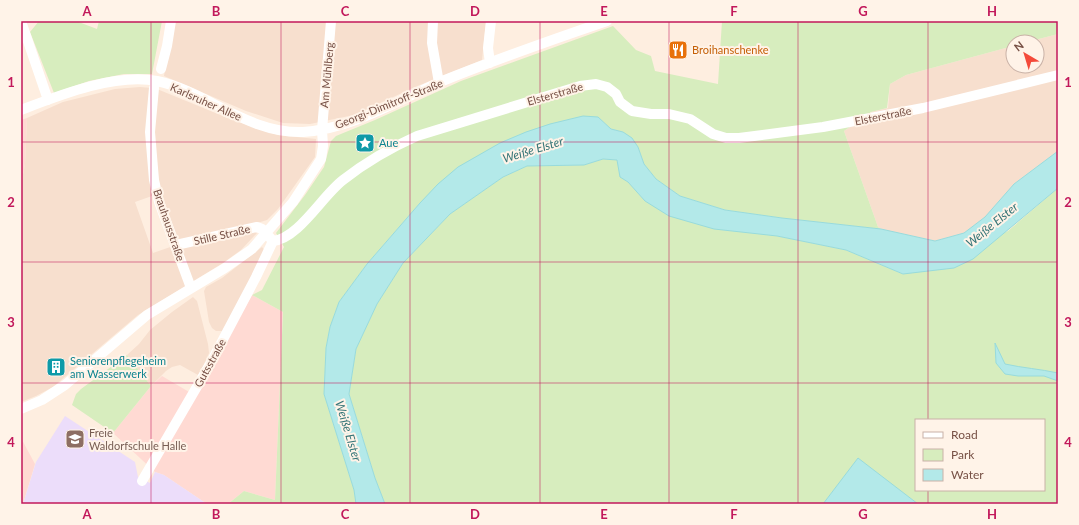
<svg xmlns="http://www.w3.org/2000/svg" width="1079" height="525" font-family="Lato,sans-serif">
<rect width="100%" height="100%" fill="#feeee0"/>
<path fill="#f7dfce" d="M 173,21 L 486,21 L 482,60 L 415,87 L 354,115 L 310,124 L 283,123 L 246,111 L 164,76 Z
M 1058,34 L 1058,151 L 1014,184 L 985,217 L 964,233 L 935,241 L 881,229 L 878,227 L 844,131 L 872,112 L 888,108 L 890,84 L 906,75 L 1013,46 L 1013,66 L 1037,66 L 1037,42 L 1027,42 Z
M 140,87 L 152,88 L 148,131 L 152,196 L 135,202 L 153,253 L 176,245 L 254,229 L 257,233 L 241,250 L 223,263 L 138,315 L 53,387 L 36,396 L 21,402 L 21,185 L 25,164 L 27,118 L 63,102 L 115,89 Z
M 157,89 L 235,121 L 278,135 L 316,139 L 315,157 L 278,209 L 267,220 L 251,225 L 178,240 L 161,201 L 153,130 Z
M 262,247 L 265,251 L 223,331 L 216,331 L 212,328 L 209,322 L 204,291 L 206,287 L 222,278 Z
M 193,297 L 197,301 L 208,344 L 209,353 L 205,362 L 198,375 L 180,365 L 172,367 L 166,371 L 151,386 L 127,355 L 139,344 L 150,330 L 172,312 Z"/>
<path fill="#ffdad3" d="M 27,118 L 25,164 L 21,185 L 21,120 Z
M 252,295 L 283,312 L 275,500 L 244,491 L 228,504 L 207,504 L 164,475 L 155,472 L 113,433 L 151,386 L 162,376 L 196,396 Z
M 21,438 L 35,464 L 23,504 L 21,504 Z"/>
<path fill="#ecddfa" d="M 65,416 L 135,462 L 138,477 L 150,483 L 155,472 L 164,475 L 207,504 L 23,504 L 36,462 Z"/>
<path fill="#d7edbe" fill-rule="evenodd" d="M 39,21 L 76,21 L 97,29 L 99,21 L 162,21 L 152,74 L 124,74 L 89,81 L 54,93 L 30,32 Z
M 722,21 L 1058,21 L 1058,34 L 1027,42 L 1013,42 L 1013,46 L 906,75 L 890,84 L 887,108 L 871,112 L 844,131 L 878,227 L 881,229 L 782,218 L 725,210 L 680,196 L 656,179 L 644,164 L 638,147 L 623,132 L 611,129 L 598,117 L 420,203 L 367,264 L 339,302 L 330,327 L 326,348 L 324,394 L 354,490 L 356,504 L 228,504 L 244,491 L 275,500 L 283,312 L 252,295 L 262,290 L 284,247 L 276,233 L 305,195 L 324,167 L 331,141 L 336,136 L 375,120 L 461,81 L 613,26 L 636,50 L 651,56 L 655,71 L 718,84 Z
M 603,159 L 617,160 L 621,177 L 628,182 L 645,201 L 777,236 L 846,250 L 903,274 L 1008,231 L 1058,188 L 1058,504 L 918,504 L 858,459 L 823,504 L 385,504 L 375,478 L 349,394 L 356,349 L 377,304 L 403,263 L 450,214 L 503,177 L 527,166 L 584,165 ZM 916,420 L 1044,420 L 1044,490 L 916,490 Z
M 127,355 L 151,386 L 113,433 L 72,405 L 76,394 L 81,389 Z"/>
<path fill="#b3e9e9" stroke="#98dbdc" d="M 583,116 L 598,117 L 611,129 L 623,132 L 632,138 L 638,147 L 644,164 L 656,179 L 680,196 L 725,210 L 782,218 L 881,229 L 935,241 L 964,233 L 985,217 L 1014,184 L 1058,151 L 1058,188 L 973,259 L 954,268 L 903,274 L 846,250 L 777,236 L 714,229 L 669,216 L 645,201 L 628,182 L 620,177 L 617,160 L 603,159 L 584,165 L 527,166 L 503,177 L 450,214 L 403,263 L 377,304 L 356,349 L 349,394 L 375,478 L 385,504 L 356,504 L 354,490 L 324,394 L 326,348 L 330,327 L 339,302 L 367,264 L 420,203 L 438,184 L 458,167 L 500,143 L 526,132 L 550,124 Z
M 995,343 L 1005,364 C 1023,368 1040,369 1058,373 L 1058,381 L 1044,376 L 1018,376 L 1005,374 L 996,363 Z
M 858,458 L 918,504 L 823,504 Z"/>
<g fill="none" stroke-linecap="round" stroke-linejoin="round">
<path stroke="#fff" stroke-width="10" d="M 21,21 L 48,100
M 433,21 L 432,43 L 439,83
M 490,63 L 488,48 L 491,21
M 161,69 L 167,46 L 171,21
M 154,88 L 150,132 L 154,180 L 159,202 L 191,288
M 21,110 C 60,95 115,73 157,81 C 208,92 248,134 303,132 C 352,129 396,101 440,82 C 495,60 551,40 607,21
M 176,245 L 257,227 L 262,229 L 273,241 C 299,238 322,196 343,180 C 366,162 390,148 417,136 L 580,86 L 596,84 L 607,87 L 616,94 L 620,102 L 632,111 L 651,114 L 669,114 L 690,119 L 713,134 L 726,138 L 739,138 L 823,127 L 923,108 L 1058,75
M 21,409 L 42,400 L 65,385 L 147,315 L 225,268 L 252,249 L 293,202 L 321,159 L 323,146 L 322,130 L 331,21
M 142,481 L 209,366 L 256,277 L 273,241"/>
</g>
<path fill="none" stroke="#c2185b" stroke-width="1" stroke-opacity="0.55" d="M 151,21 L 151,504M 281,21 L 281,504M 410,21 L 410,504M 540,21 L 540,504M 669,21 L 669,504M 798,21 L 798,504M 928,21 L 928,420M 21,142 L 1058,142M 21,262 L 1058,262M 21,383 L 1058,383M 928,490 L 928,504"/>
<defs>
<g id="restaurant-square" transform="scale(1)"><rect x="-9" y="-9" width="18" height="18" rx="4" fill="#e8710a" stroke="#fff3e8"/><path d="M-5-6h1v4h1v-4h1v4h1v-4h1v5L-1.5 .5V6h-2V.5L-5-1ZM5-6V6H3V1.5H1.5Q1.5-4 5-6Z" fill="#fff"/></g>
<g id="sight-square" transform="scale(1)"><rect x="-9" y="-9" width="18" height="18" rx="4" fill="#0f9aa8" stroke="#fff3e8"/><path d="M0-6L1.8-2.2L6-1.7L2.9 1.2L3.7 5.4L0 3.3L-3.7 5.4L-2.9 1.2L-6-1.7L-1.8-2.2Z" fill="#fff"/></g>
<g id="building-square" transform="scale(1)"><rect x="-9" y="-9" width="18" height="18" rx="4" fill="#0f9aa8" stroke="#fff3e8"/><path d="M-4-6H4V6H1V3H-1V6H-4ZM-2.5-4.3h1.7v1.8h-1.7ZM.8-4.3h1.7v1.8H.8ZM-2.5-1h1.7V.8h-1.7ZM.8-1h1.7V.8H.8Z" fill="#fff"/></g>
<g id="school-square" transform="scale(1)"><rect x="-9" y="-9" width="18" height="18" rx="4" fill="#8d6e63" stroke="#fff3e8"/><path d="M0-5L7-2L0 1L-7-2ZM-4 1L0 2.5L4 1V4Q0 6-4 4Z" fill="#fff"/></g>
</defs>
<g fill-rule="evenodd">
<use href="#restaurant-square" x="678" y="50"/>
<use href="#sight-square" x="365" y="143"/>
<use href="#building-square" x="56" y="367"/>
<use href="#school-square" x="75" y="439"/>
</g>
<g text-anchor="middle" stroke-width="4" stroke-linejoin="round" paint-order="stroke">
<g font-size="11" fill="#c56008" stroke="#fff3e8" text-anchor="start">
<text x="692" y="54">Broihanschenke</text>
</g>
<g font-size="11" fill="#775045" stroke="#fff3e8">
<text transform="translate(327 75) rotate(-85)" y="4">Am Mühlberg</text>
<text transform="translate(555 94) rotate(-16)" y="4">Elsterstraße</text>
<text transform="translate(206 102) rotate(24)" y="4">Karlsruher Allee</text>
<text transform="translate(389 104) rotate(-22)" y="4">Georgi-Dimitroff-Straße</text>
<text transform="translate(883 116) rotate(-11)" y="4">Elsterstraße</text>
<text transform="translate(169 225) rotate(71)" y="4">Brauhausstraße</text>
<text transform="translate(222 235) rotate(-13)" y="4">Stille Straße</text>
<text transform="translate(210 363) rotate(-61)" y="4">Gutsstraße</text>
</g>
<g font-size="11" fill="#0d838f" stroke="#fff3e8" text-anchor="start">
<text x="379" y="147">Aue</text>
<text x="70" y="365">Seniorenpflegeheim<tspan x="70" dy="13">am Wasserwerk</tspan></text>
</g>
<g font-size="11" fill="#785e54" stroke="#fff3e8" text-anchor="start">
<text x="89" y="437">Freie<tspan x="89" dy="13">Waldorfschule Halle</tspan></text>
</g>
<g font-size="12" font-style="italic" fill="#357577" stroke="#fff3e8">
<text transform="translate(533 150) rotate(-17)" y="4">Weiße Elster</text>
<text transform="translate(992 225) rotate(-39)" y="4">Weiße Elster</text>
<text transform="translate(348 431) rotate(73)" y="4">Weiße Elster</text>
</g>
</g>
<rect width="1079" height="525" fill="none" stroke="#fff3e8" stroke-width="44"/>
<rect x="915" y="419" width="130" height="72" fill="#fff3e8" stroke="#c9b2a7"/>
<rect x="923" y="432" width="20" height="6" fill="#ffffff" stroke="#c9b2a7"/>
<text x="951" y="439" font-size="12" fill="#775045">Road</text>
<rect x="923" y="449" width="20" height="12" fill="#d7edbe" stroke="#c9b2a7"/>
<text x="951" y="459" font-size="12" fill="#775045">Park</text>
<rect x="923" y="469" width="20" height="12" fill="#b3e9e9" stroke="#c9b2a7"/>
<text x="951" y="479" font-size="12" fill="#775045">Water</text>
<g transform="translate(1025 54) rotate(322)"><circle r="19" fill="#fff3e8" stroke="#c9b2a7"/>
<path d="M0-3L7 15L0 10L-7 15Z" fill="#f44a3a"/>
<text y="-6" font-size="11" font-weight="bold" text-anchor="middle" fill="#775045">N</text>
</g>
<rect x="22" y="22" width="1035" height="481" fill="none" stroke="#c2185b" stroke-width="1.5"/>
<g font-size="13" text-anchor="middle" font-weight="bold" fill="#c2185b">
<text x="87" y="16">A</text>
<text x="216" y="16">B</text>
<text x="345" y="16">C</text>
<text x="475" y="16">D</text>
<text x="604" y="16">E</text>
<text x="734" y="16">F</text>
<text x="863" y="16">G</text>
<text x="992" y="16">H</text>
<text x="11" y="87">1</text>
<text x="1068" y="87">1</text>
<text x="11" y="207">2</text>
<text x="1068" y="207">2</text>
<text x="11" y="327">3</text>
<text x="1068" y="327">3</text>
<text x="11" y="447">4</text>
<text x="1068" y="447">4</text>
<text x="87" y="519">A</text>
<text x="216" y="519">B</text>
<text x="345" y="519">C</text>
<text x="475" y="519">D</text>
<text x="604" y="519">E</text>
<text x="734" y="519">F</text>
<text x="863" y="519">G</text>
<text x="992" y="519">H</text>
</g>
</svg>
